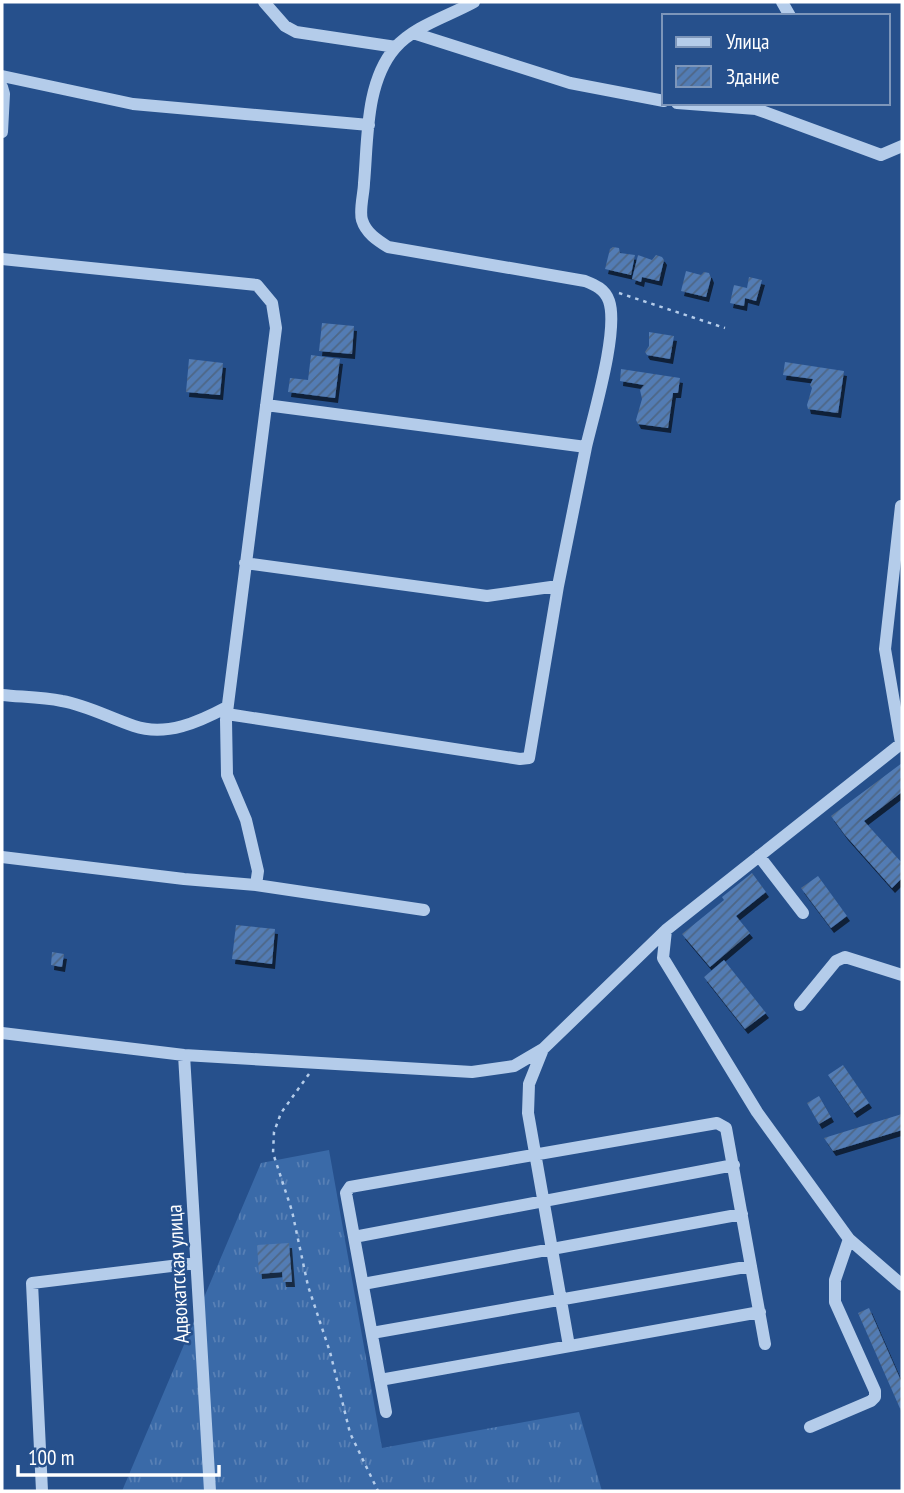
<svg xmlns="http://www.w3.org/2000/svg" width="904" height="1493" font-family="'PT Sans Narrow',sans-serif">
<defs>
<pattern id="grass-tufts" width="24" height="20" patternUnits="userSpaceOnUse" patternTransform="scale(1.75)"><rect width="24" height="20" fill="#3a6aa8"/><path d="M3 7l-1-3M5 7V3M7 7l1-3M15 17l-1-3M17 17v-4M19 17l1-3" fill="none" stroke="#5880b5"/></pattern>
<pattern id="building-hatch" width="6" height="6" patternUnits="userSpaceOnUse" patternTransform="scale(1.75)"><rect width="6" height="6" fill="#527cb4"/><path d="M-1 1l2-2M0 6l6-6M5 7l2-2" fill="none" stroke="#4f6685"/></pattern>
<filter id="shadow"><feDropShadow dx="3" dy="5" stdDeviation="0" flood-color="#0009"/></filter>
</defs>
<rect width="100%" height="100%" fill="#26508c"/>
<path fill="url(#grass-tufts)" d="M 329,1150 L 382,1448 L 579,1412 L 602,1491 L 122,1491 L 261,1163 Z"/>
<path fill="url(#building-hatch)" filter="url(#shadow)" d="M 613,247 L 619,248 L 620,253 L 635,255 L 631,275 L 605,269 L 610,249 Z
M 638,255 L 652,260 L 656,255 L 662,257 L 664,260 L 659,281 L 642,277 L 641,282 L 632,279 Z
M 686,271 L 701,275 L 704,272 L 709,273 L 711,278 L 706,297 L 681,291 Z
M 749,277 L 762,280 L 756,301 L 745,298 L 744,306 L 730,303 L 734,285 L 747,288 Z
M 322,323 L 354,326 L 352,354 L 319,351 Z
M 649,332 L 674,336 L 670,359 L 647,355 L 645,352 L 649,346 Z
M 311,355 L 340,359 L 335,398 L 288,392 L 290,378 L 308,380 Z
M 189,359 L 223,363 L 220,395 L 186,392 Z
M 785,362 L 844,371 L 838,413 L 808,409 L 807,405 L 812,388 L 810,385 L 813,379 L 783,375 Z
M 621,369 L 680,378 L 678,393 L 673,393 L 668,428 L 638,424 L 636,420 L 642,399 L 640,390 L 644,385 L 620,381 Z
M 902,763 L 902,792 L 864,821 L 902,863 L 902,878 L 892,888 L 845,835 L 831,816 Z
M 752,873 L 766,892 L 736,916 L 750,933 L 710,967 L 682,934 L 724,900 L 722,897 Z
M 818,876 L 847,916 L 831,928 L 801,888 Z
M 236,925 L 275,929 L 272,964 L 232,959 Z
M 52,952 L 64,954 L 62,967 L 51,965 Z
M 724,960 L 766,1013 L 745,1029 L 704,977 Z
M 843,1065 L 869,1103 L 854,1113 L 828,1075 Z
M 819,1096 L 831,1117 L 819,1124 L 807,1103 Z
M 902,1114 L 902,1130 L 833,1151 L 824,1138 Z
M 289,1243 L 292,1282 L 283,1282 L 282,1272 L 259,1274 L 257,1245 Z
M 869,1308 L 902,1383 L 902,1413 L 858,1313 Z"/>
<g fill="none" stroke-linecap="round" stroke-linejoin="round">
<path stroke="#b4ccea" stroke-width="2.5" stroke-dasharray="3.5 5" stroke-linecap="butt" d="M 619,293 L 725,328
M 309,1074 L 281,1113 L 274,1132 L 273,1153 L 292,1211 L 308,1286 L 330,1352 L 350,1433 L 378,1491"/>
<path stroke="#b4ccea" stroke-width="12" d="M 264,2 L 285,26 L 296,32 L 396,47
M 782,2 L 790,16
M 413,33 L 570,83 L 664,101
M 2,76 L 133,104 L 369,125
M 2,87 L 4,94 L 2,132
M 677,103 L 756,109 L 881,155 L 902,146
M 2,259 L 257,285 L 272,303 L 276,328 L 226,720 L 227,775 L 246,820 L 258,871 L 256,885
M 266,405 L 586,447 C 594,413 619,330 609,301 C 605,289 595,285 585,281 L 388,247 C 377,240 366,233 362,220 C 359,210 364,193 364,183 C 368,140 365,83 395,48 C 414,26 449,16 474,2
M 901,506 L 885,649 L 901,743
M 245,563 L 487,596 L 558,586
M 2,695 C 21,697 42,697 62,701 C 86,705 110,718 134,726 C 166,737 199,722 227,707
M 227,714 L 520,759 L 529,758 L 558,586 L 586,447
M 759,856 L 803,913
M 2,857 L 184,879 L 256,885 L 424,910
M 666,930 L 663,958 L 757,1112 L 849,1239 L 902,1285
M 800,1005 L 836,961 L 845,957 L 902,975
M 2,1033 L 184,1055 L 472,1072 L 514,1066 L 543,1049 L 666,930 L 902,743
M 543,1049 L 529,1084 L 528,1113 L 569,1346
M 184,1055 L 210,1491
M 354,1237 L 734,1165
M 363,1284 L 742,1214
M 372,1333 L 751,1266
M 380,1380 L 760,1312
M 386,1412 L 346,1193 L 350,1187 L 717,1123 L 726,1128 L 765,1344
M 810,1427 L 871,1401 L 875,1397 L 875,1391 L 835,1302 L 835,1280 L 849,1239
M 42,1491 L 32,1283 L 196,1263"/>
</g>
<g text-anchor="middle" stroke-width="5" stroke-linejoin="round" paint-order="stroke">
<g font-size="21" fill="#fff" stroke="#26508c">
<text transform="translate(178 1274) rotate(-93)" y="7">Адвокатская улица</text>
</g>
</g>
<rect width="904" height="1493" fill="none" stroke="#ffffff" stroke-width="7"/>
<rect x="662" y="14" width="228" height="91" fill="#26508c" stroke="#7d96ba" stroke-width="2"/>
<rect x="676" y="37" width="35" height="10" fill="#b4ccea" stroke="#7d96ba" stroke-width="2"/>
<text x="726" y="49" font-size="21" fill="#ffffff">Улица</text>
<rect x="676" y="66" width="35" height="21" fill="url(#building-hatch)" stroke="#7d96ba" stroke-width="2"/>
<text x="726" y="84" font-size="21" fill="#ffffff">Здание</text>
<path d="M18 1465v10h201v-10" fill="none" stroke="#ffffff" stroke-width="3.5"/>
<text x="28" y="1465" font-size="21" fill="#ffffff" stroke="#26508c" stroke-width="5" paint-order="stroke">100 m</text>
</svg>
